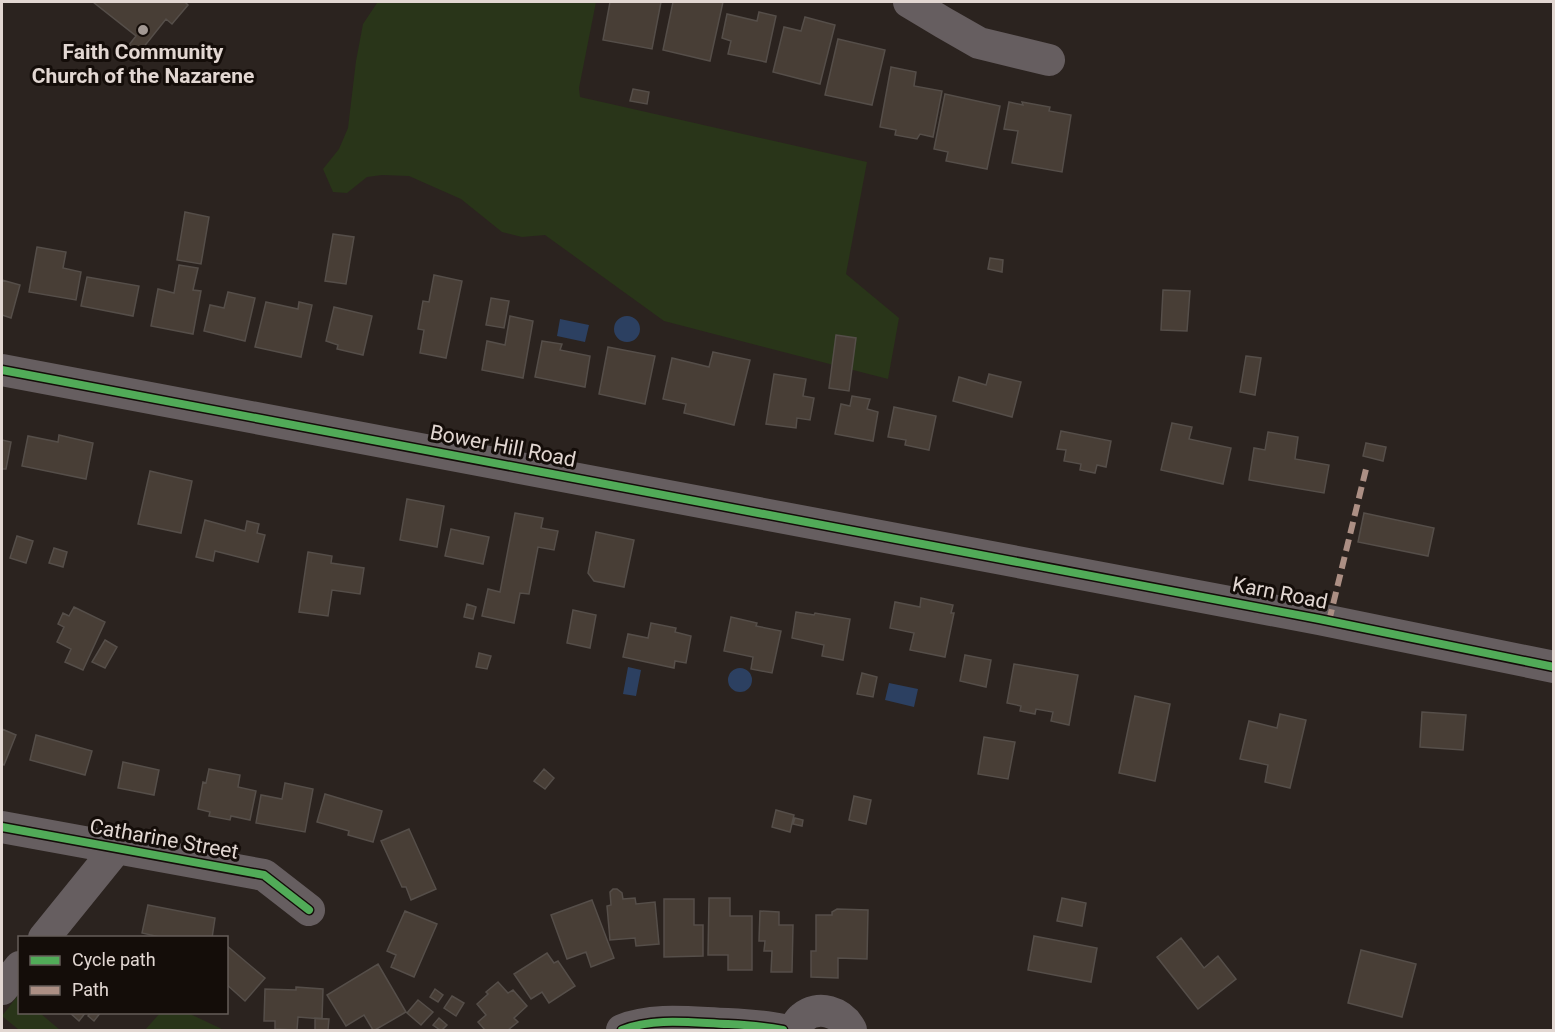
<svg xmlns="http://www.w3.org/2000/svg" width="1555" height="1032" font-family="Roboto,sans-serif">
<rect width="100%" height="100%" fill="#2b231f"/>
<path fill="#293519" d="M 377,2 L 596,2 L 579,88 L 580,97 L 867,162 L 846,274 L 899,318 L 888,379 L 664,321 L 545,235 L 522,237 L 502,232 L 461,199 L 409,176 L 382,175 L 367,177 L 347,193 L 333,192 L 323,169 L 339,149 L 348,128 L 356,61 L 363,24 L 377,3 Z
M 19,994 L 20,1012 L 40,1013 L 60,1030 L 19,1030 L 2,1016 Z
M 160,1013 L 188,1013 L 224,1030 L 145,1030 Z"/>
<path fill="#2c4061" d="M614 329a13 13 0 1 1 26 0a13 13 0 1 1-26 0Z
M 560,319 L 589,325 L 585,342 L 557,336 Z
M 628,667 L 641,670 L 636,696 L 623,694 Z
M728 680a12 12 0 1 1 24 0a12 12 0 1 1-24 0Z
M 889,683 L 918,689 L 914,707 L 885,700 Z"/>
<path fill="#483e36" stroke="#554e49" stroke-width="1.5" d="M 93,2 L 185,2 L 188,5 L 172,24 L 166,19 L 139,53 L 129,45 L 136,36 Z
M 610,2 L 661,2 L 652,49 L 603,40 Z
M 673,2 L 723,2 L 710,61 L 663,50 Z
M 759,12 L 776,16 L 766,62 L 728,54 L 731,41 L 722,38 L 727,14 L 757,21 Z
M 805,17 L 835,25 L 820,84 L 773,72 L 784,27 L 801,31 Z
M 838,39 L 885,50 L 872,105 L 825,95 Z
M 891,67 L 916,72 L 914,86 L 942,91 L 933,137 L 920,134 L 917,139 L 895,135 L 896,130 L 880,127 Z
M 633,89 L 649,92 L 647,104 L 630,101 Z
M 945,94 L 1000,106 L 987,169 L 946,161 L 948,152 L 934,149 Z
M 1009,102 L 1023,105 L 1022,102 L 1050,107 L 1049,111 L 1071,115 L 1062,172 L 1012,163 L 1018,131 L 1004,129 Z
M 185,212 L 209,217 L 201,264 L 177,260 Z
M 333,234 L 354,237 L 346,284 L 325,281 Z
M 37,247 L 66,252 L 63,268 L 81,272 L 76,300 L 29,292 Z
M 990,258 L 1003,260 L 1002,272 L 988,269 Z
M 179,265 L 198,268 L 193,290 L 201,291 L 193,334 L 151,326 L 158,289 L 174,293 Z
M 434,275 L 462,281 L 446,358 L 420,353 L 424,330 L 418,329 L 423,301 L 429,302 Z
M 87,277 L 139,286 L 133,316 L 81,306 Z
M 2,280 L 20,285 L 11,318 L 2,315 Z
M 1163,290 L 1190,291 L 1187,331 L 1161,330 Z
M 228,292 L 255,298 L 245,341 L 204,331 L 210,305 L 224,308 Z
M 491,298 L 509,301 L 504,328 L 486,325 Z
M 266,302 L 298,309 L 299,302 L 312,305 L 301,357 L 255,347 Z
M 334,307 L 372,316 L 363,355 L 337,349 L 338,345 L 326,341 Z
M 510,316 L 533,321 L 523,378 L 482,370 L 487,341 L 505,345 Z
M 836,335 L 856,338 L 849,391 L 829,388 Z
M 542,341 L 562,344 L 560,350 L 590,356 L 585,387 L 535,377 Z
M 608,347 L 655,356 L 645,404 L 599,394 Z
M 713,352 L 750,360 L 734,425 L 684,413 L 686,404 L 663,399 L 672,358 L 709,367 Z
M 1246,356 L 1261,358 L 1255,395 L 1240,392 Z
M 774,374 L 806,379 L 803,396 L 814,398 L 810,420 L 797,418 L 796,428 L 766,424 Z
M 989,374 L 1021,382 L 1012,417 L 953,401 L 959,377 L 986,385 Z
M 852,396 L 870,399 L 867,409 L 878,412 L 873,441 L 835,434 L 841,404 L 850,406 Z
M 894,407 L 936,416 L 929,450 L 905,445 L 906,440 L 888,437 Z
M 1172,423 L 1192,427 L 1189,439 L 1231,448 L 1223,484 L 1161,470 Z
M 1061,431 L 1111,441 L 1106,467 L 1097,465 L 1095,473 L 1080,470 L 1081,464 L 1064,461 L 1066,450 L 1057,449 Z
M 1268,432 L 1298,437 L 1295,459 L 1329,465 L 1324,493 L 1249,480 L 1254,448 L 1265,450 Z
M 59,435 L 93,443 L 86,479 L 22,466 L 28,436 L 58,442 Z
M 2,440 L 11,442 L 6,469 L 2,469 Z
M 1366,443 L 1386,447 L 1383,461 L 1363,456 Z
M 150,471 L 192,481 L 181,533 L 138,524 Z
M 407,499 L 444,506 L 437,547 L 400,540 Z
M 515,513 L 543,518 L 541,528 L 558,531 L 554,550 L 538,547 L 529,594 L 520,593 L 514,623 L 482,616 L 488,589 L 500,592 Z
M 1364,513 L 1434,528 L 1428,556 L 1358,542 Z
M 205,520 L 245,531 L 247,521 L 259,524 L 257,533 L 265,535 L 258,562 L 215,551 L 213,561 L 196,557 Z
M 451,529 L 489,537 L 483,564 L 445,556 Z
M 596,532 L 634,540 L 624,587 L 594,581 L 588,573 Z
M 17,536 L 33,541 L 26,563 L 10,558 Z
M 54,548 L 67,552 L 63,567 L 49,563 Z
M 308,552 L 332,556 L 331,563 L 364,568 L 360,594 L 332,590 L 328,616 L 299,612 Z
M 921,598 L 953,605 L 951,613 L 954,613 L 945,657 L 910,650 L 914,633 L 890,628 L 895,602 L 920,607 Z
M 467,604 L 476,607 L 473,619 L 464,617 Z
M 74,607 L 105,622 L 83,670 L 65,662 L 71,649 L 57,642 L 64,627 L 58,624 L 63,613 L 69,616 Z
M 573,610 L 596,615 L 590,648 L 567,643 Z
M 796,612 L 814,615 L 815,613 L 850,619 L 843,660 L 822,656 L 824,645 L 792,638 Z
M 731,617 L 757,623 L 756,626 L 781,631 L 772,673 L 751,669 L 753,657 L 724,651 Z
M 651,623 L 676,628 L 675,632 L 691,636 L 686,663 L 675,661 L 674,668 L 623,657 L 628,634 L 648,638 Z
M 105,640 L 117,647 L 105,668 L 92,662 Z
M 479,653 L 491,656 L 487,669 L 476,667 Z
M 965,655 L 991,660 L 986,687 L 960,681 Z
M 1014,664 L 1078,675 L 1069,725 L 1051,721 L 1053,712 L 1036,709 L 1035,714 L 1020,711 L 1021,706 L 1007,703 Z
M 862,673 L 877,677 L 873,697 L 857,694 Z
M 1135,696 L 1170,704 L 1155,781 L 1119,773 Z
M 1422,712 L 1466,715 L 1463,750 L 1420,747 Z
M 1280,714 L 1306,720 L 1290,788 L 1265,782 L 1268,765 L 1240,759 L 1249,721 L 1277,728 Z
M 2,729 L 16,735 L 4,765 L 2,764 Z
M 36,735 L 92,751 L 85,775 L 30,760 Z
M 984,737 L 1015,742 L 1008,779 L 978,774 Z
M 123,762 L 159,770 L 154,795 L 118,788 Z
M 209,769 L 240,775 L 238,787 L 256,791 L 250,820 L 231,816 L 230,820 L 209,816 L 210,812 L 198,809 L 203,782 L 206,783 Z
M 544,769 L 554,778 L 545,789 L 534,781 Z
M 285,783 L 313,789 L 305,832 L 256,823 L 261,795 L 282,799 Z
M 325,794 L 382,811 L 373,842 L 348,835 L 349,831 L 317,822 Z
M 854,796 L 871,800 L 866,824 L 849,820 Z
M 776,810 L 794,815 L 790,832 L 772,827 Z
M 795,818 L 803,820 L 802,826 L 793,824 Z
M 409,829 L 436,889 L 411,900 L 406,887 L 402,887 L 381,841 Z
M 613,889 L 617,889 L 622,893 L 623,899 L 635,898 L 636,904 L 655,902 L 659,944 L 636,946 L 635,938 L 610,940 L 607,906 L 611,905 L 610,892 Z
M 709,898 L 730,898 L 730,916 L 752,916 L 752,970 L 728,970 L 728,955 L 708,955 Z
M 1062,898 L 1086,903 L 1082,926 L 1057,921 Z
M 664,899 L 694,899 L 694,925 L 703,925 L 703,956 L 664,957 Z
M 592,900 L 614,958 L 591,967 L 586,952 L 567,959 L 551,915 Z
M 148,905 L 215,918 L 212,938 L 164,938 L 142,933 Z
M 837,909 L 868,910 L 867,959 L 838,958 L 838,978 L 811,977 L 811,951 L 816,951 L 816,915 L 832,915 L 832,912 Z
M 405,911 L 437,924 L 414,977 L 391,967 L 396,955 L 387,951 Z
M 760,911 L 779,912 L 779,925 L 793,925 L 792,972 L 771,972 L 772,951 L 764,951 L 765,941 L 759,941 Z
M 1034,936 L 1097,948 L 1091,982 L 1028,970 Z
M 1181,938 L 1204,968 L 1218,956 L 1236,979 L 1198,1009 L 1157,957 Z
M 226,945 L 265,978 L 245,1001 L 226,984 Z
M 1361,950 L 1416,964 L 1402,1017 L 1348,1003 Z
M 547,953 L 554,963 L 558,961 L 575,986 L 549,1003 L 542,992 L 531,999 L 514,974 Z
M 378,964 L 406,1012 L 375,1030 L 373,1030 L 364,1015 L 346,1026 L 327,995 Z
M 498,982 L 508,993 L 513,990 L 527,1006 L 514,1018 L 518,1022 L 508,1030 L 485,1030 L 478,1022 L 486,1015 L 477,1004 L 488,994 L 486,992 Z
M 296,987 L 323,989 L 322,1019 L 298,1017 L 297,1030 L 275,1029 L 275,1021 L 264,1021 L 265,989 L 296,990 Z
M 435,989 L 443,995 L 438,1002 L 430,997 Z
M 452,996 L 464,1003 L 456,1016 L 444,1008 Z
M 418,1000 L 433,1012 L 421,1025 L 407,1013 Z
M 69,1012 L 86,1012 L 79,1021 Z
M 91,1012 L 101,1012 L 94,1021 L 88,1016 Z
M 315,1018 L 329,1019 L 328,1030 L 315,1030 Z
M 439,1018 L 447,1025 L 442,1030 L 440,1030 L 433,1025 Z"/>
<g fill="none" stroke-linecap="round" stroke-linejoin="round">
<path stroke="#665e60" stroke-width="32" d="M 909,2 L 944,23 L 979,43 L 1049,60
M 2,370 L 1319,619 L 1554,667
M 2,827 L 264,875 L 309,910
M 44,938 L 116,849
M 2,989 L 20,967
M 622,1030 C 654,1017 694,1023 728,1024 C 748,1025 764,1026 783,1030
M 793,1030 C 796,1027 798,1021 802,1018 C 818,1004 842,1012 851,1030"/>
<path stroke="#ac8f84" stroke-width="6" stroke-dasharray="12 6" stroke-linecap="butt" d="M 1329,621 L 1366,469"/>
<g stroke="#140d09" stroke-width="11">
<path id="cycleway" d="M 2,370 L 1319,619 L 1554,667
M 2,827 L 264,875 L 309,910
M 622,1030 C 654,1017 694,1023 728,1024 C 748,1025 764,1026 783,1030"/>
</g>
<use href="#cycleway" stroke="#51ab58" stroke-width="8"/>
</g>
<circle fill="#a29893" stroke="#140d09" stroke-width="2" cx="143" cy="30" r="6"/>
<g text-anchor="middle" stroke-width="6" stroke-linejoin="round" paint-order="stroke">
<g font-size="21" font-weight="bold" fill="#e2d7d2" stroke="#140d09">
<text x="143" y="59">Faith Community<tspan x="143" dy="24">Church of the Nazarene</tspan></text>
</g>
<g font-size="21" fill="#e2d7d2" stroke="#140d09">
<text transform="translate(503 446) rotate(11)" y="7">Bower Hill Road</text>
<text transform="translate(1280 593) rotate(11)" y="7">Karn Road</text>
<text transform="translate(164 839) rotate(10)" y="7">Catharine Street</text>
</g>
</g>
<rect width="1555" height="1032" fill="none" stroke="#e2d7d2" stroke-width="6"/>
<rect x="18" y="936" width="210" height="78" fill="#140d09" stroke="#665e59" stroke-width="1.5"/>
<rect x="30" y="956" width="30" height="9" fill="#51ab58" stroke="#665e59" stroke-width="1.5"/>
<text x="72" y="966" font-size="18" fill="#e2d7d2">Cycle path</text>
<rect x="30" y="986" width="30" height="9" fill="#ac8f84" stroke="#665e59" stroke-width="1.5"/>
<text x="72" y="996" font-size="18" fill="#e2d7d2">Path</text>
</svg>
